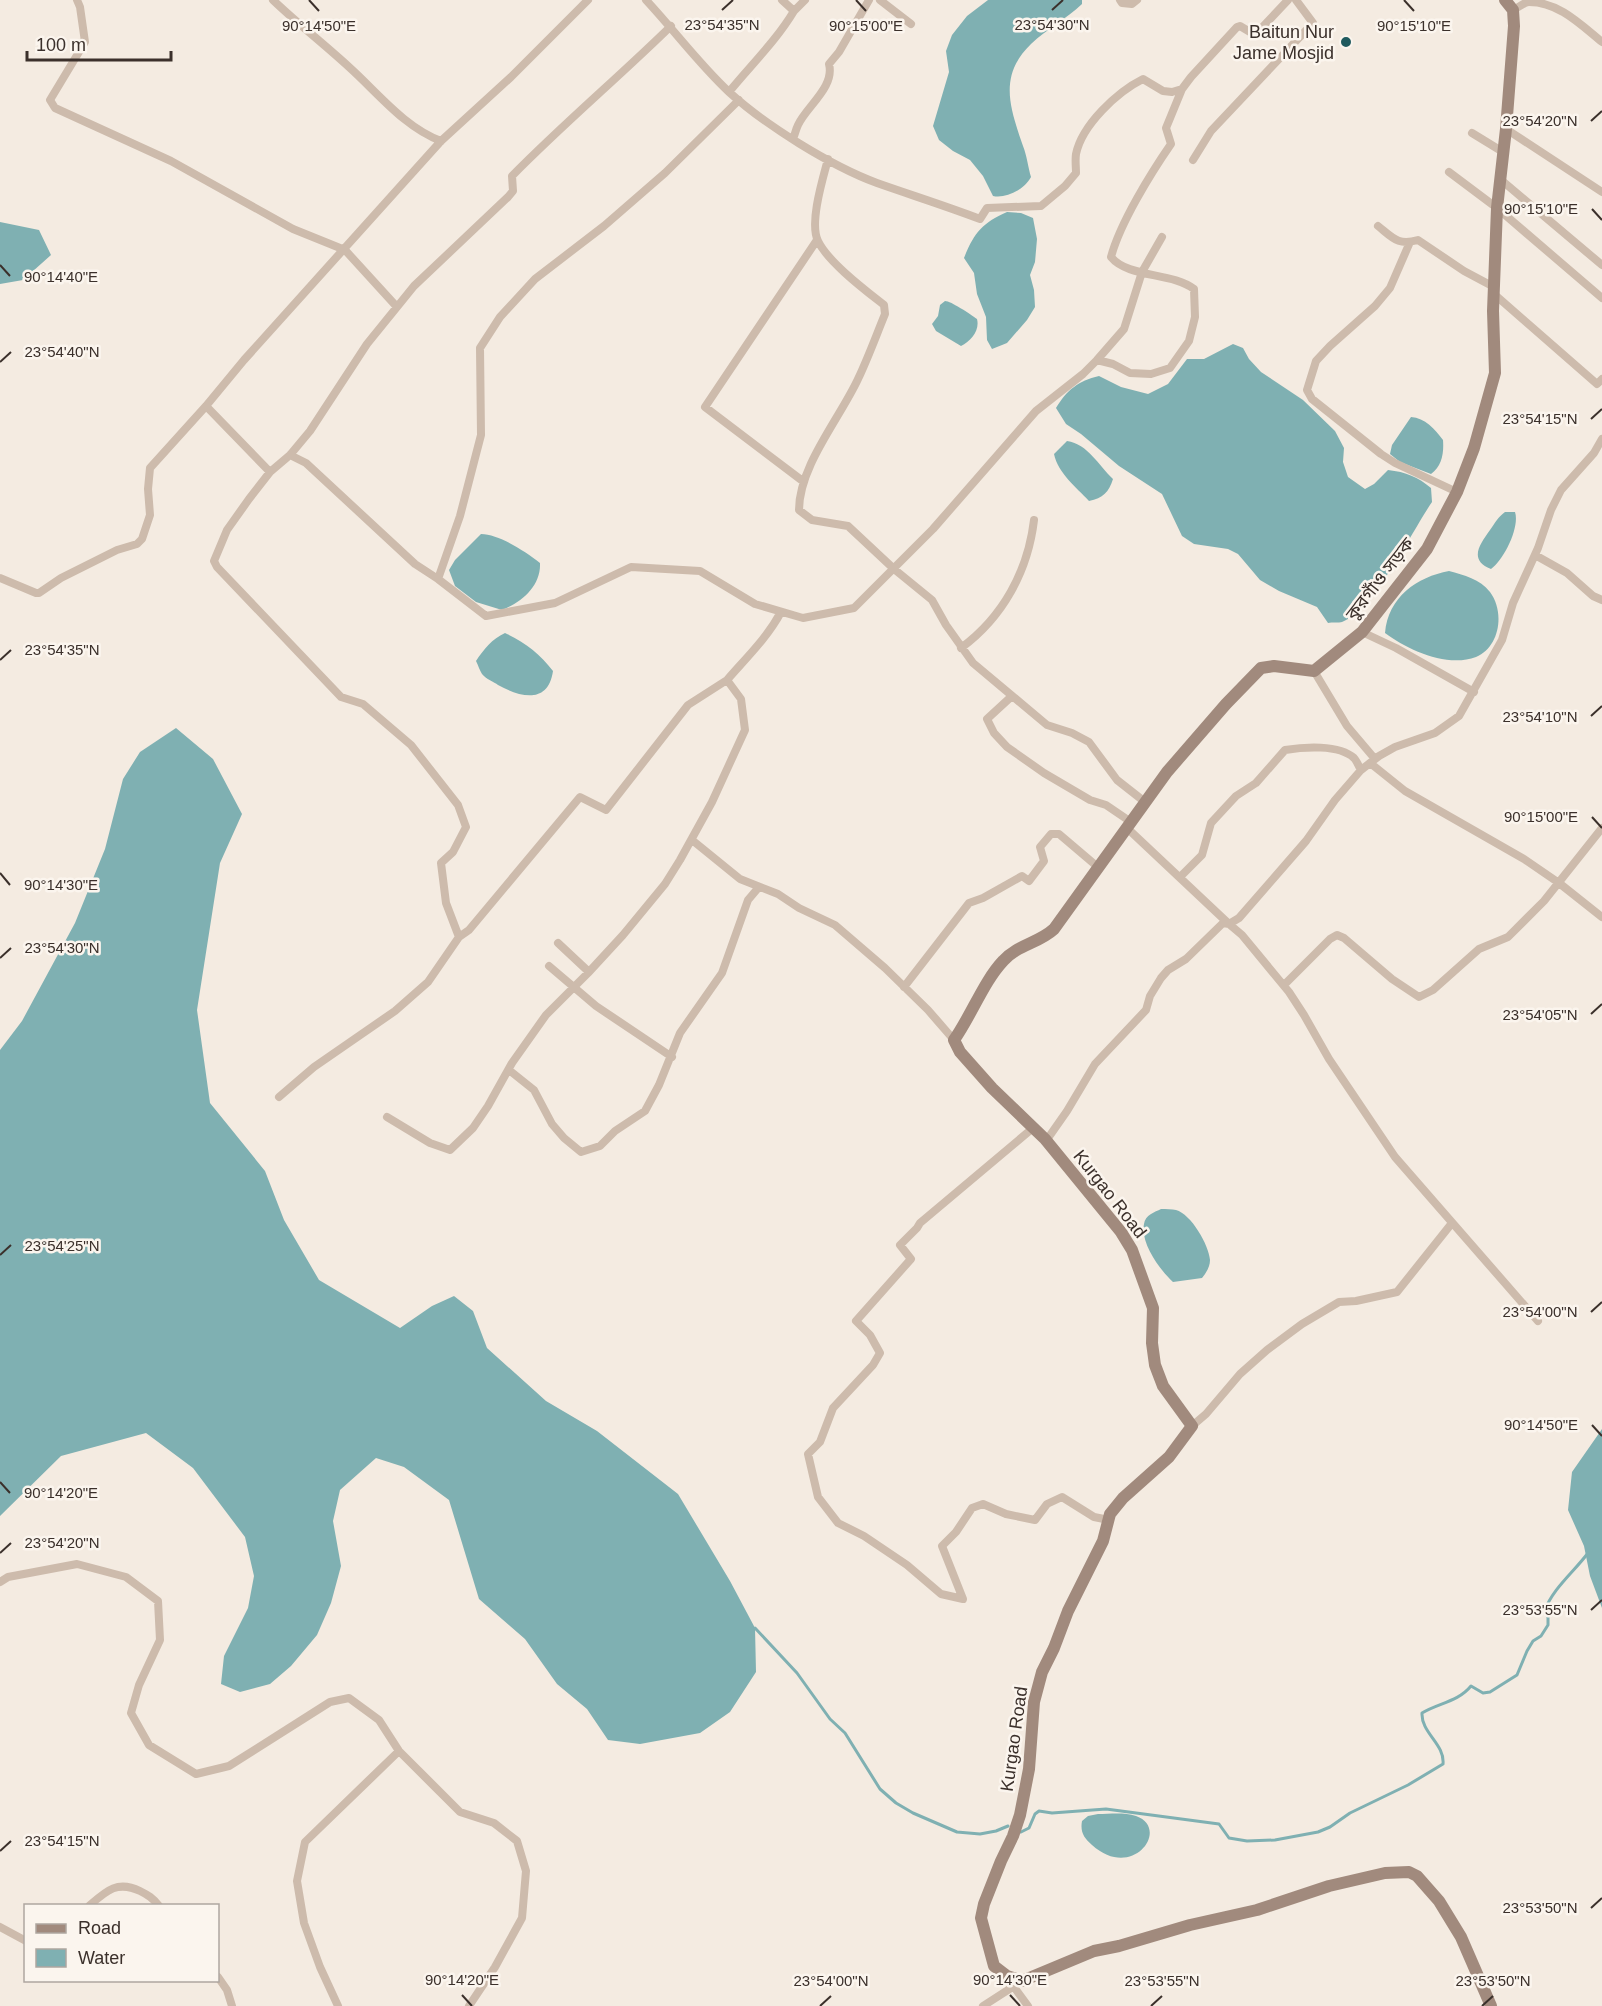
<svg xmlns="http://www.w3.org/2000/svg" width="1602" height="2006" font-family="Arial,'Noto Sans Bengali',sans-serif">
<rect width="100%" height="100%" fill="#f4ebe1"/>
<path fill="#7fb0b2" d="M 988,0 L 1082,0 L 1082,4 C 1066,19 1047,29 1031,44 C 998,76 1010,108 1023,146 C 1027,156 1028,167 1031,177 C 1025,189 1006,199 993,196 L 983,176 L 970,160 L 953,151 L 939,140 L 933,126 L 949,72 L 946,51 L 952,35 L 967,16 Z
M 1007,212 L 1021,213 L 1033,218 L 1037,239 L 1035,262 L 1030,275 L 1034,290 L 1035,307 L 1027,320 L 1007,343 L 992,349 L 987,340 L 986,317 L 977,294 L 974,273 L 964,258 C 974,233 982,223 1007,212 Z
M 0,222 L 39,230 L 51,255 L 23,280 L 0,284 Z
M 945,301 C 951,301 970,314 977,319 C 980,330 971,341 961,346 L 936,331 L 932,324 L 938,316 L 940,305 Z
M 1233,344 L 1243,348 L 1249,359 L 1261,372 L 1303,400 L 1335,431 L 1344,448 L 1343,462 L 1348,477 L 1365,489 L 1374,484 L 1388,470 C 1406,472 1418,477 1431,488 L 1432,502 C 1412,531 1374,610 1342,622 C 1339,623 1332,622 1328,623 L 1317,607 L 1279,591 L 1260,580 L 1238,554 L 1228,549 L 1194,544 L 1182,536 L 1162,494 L 1119,466 L 1081,434 L 1066,424 L 1056,408 C 1067,390 1078,381 1099,376 L 1121,387 L 1148,394 L 1168,384 L 1187,359 L 1204,359 Z
M 1411,417 C 1425,418 1435,429 1443,440 C 1444,453 1442,466 1431,474 L 1400,462 L 1390,454 L 1392,445 Z
M 1067,441 C 1088,444 1098,465 1113,479 C 1109,492 1103,498 1089,501 C 1076,487 1058,473 1054,454 Z
M 1505,512 L 1515,512 C 1520,527 1504,560 1491,569 C 1468,560 1480,544 1490,530 C 1495,523 1498,517 1505,512 Z
M 481,534 C 499,534 526,552 540,563 C 541,586 522,602 502,610 L 476,602 L 455,586 L 449,570 L 455,560 Z
M 1449,571 C 1464,575 1480,579 1490,592 C 1505,612 1500,647 1476,657 C 1447,668 1408,650 1385,633 C 1388,597 1417,577 1449,571 Z
M 505,633 C 525,642 540,654 553,671 C 548,705 520,697 498,685 C 494,682 486,679 482,674 C 480,671 478,665 476,661 C 484,649 492,639 505,633 Z
M 176,728 L 213,759 L 242,814 L 220,863 L 197,1010 L 210,1103 L 265,1171 L 284,1220 L 319,1280 L 400,1328 L 432,1306 L 454,1296 L 473,1311 L 487,1348 L 546,1401 L 597,1431 L 678,1494 L 730,1581 L 755,1628 L 756,1672 L 730,1712 L 700,1733 L 640,1744 L 608,1740 L 587,1709 L 557,1684 L 525,1639 L 479,1599 L 449,1500 L 404,1467 L 376,1458 L 340,1490 L 333,1521 L 341,1566 L 331,1603 L 317,1635 L 291,1666 L 270,1684 L 240,1692 L 221,1684 L 224,1656 L 248,1608 L 254,1576 L 245,1537 L 193,1468 L 146,1433 L 61,1456 L 0,1516 L 0,1050 L 22,1021 L 75,923 L 105,849 L 123,779 L 140,752 Z
M 1161,1209 C 1166,1209 1172,1209 1176,1210 C 1191,1214 1209,1245 1210,1260 C 1210,1267 1206,1273 1202,1278 L 1173,1282 C 1160,1270 1140,1243 1144,1224 C 1145,1215 1155,1212 1161,1209 Z
M 1602,1429 L 1602,1608 L 1590,1576 L 1584,1546 L 1568,1510 L 1572,1472 Z
M 1098,1814 C 1110,1814 1124,1812 1136,1816 C 1171,1828 1133,1882 1092,1845 C 1084,1838 1080,1832 1082,1821 L 1088,1816 Z"/>
<g fill="none" stroke-linecap="round" stroke-linejoin="round">
<path stroke="#7fb0b2" stroke-width="3" d="M 755,1628 L 797,1673 L 830,1719 L 845,1733 L 880,1789 L 896,1803 L 913,1813 L 957,1832 L 980,1834 L 996,1831 L 1008,1826
M 1021,1832 L 1029,1828 L 1035,1814 L 1039,1811 L 1052,1813 L 1106,1809 L 1219,1824 L 1229,1838 L 1247,1841 L 1275,1840 L 1318,1832 L 1330,1827 L 1350,1813 L 1408,1785 L 1443,1764 C 1445,1744 1421,1733 1422,1713 C 1438,1703 1458,1702 1471,1686 L 1483,1693 L 1490,1692 L 1517,1675 L 1527,1651 L 1533,1641 L 1541,1636 L 1548,1625 L 1548,1617 L 1544,1612 C 1553,1588 1573,1573 1588,1553"/>
<path stroke="#cdbbac" stroke-width="8" d="M 77,0 L 80,7 L 85,42 L 50,100 L 55,108 L 171,161 L 293,229 L 345,250 L 397,307
M 273,0 C 297,23 324,44 349,67 C 378,93 404,127 441,141
M 646,0 C 674,30 699,64 729,92 C 765,125 831,166 877,183 C 911,195 946,206 980,219 L 987,208 L 1041,206 L 1065,186 L 1076,173 C 1076,167 1075,160 1076,154 C 1082,125 1117,92 1143,79 L 1163,91 L 1172,92 L 1182,89 L 1191,77 L 1237,27 L 1240,26 L 1255,35 L 1288,0
M 880,0 L 911,24
M 1120,0 L 1122,3 L 1132,4 L 1137,0
M 1513,10 C 1518,8 1524,2 1529,2 C 1559,2 1581,25 1602,42
M 794,11 L 805,0
M 729,92 C 751,65 776,41 794,11 L 782,0
M 1506,129 L 1602,192
M 1472,133 L 1503,152
M 793,139 C 795,134 796,129 798,125 C 807,106 835,87 829,64 L 839,52 L 869,0
M 828,159 C 823,178 809,223 818,241 C 828,262 865,290 884,305 L 885,314 C 876,336 868,358 858,379 C 840,418 799,466 799,510 L 812,520 L 848,526 L 894,569 L 932,600 L 946,625 L 973,663 L 1047,725 L 1072,733 L 1089,742 L 1117,780 L 1145,802
M 1193,160 L 1211,131 L 1313,23 L 1296,0
M 1449,172 L 1497,208 L 1602,298
M 1500,179 L 1602,265
M 1378,226 C 1393,238 1398,246 1418,240 L 1464,271 L 1494,287
M 1410,242 L 1390,288 L 1375,306 L 1330,346 L 1316,361 L 1307,390 L 1312,399 L 1381,454 L 1395,463 L 1457,492
M 1494,294 L 1597,384 L 1602,379
M 1097,360 L 1124,329 L 1142,272 L 1162,237
M 206,406 L 270,472
M 290,455 L 306,463 L 415,564 L 438,579 L 486,616 L 555,603 L 631,567 L 700,571 L 755,604 L 803,618 L 854,608 L 933,529 L 1036,411 L 1083,374 L 1097,360 L 1113,364 L 1130,373 L 1151,374 L 1170,368 L 1189,341 L 1195,317 L 1194,289 C 1172,272 1128,278 1111,257 C 1120,223 1151,173 1171,144 L 1166,128 L 1182,89
M 804,482 L 705,407 L 817,240
M 1535,555 L 1567,573 L 1593,596 L 1602,600
M 0,578 L 36,593 L 39,593 L 61,578 L 117,550 L 137,544 L 142,539 L 150,515 L 148,489 L 150,468 L 206,406 L 244,360 L 441,141 L 511,77 L 588,0
M 438,579 L 460,516 L 481,435 L 480,348 L 500,317 L 535,279 L 604,226 L 665,173 L 739,100
M 1362,632 L 1396,648 L 1474,692
M 961,648 C 1003,617 1028,571 1034,520
M 1314,671 L 1347,726 L 1375,759
M 1012,696 L 987,719 L 994,733 L 1007,747 L 1044,773 L 1090,800 L 1106,805 L 1131,822
M 1370,763 L 1405,791 L 1524,859 L 1559,883 L 1602,917
M 1127,828 L 1229,924 L 1239,918 L 1306,841 L 1335,800 L 1361,770 L 1379,756 L 1395,747 L 1435,733 L 1459,716 L 1502,640 L 1513,603 L 1538,548 L 1551,510 L 1561,490 L 1594,453 L 1602,439
M 692,840 L 740,879 L 778,894 L 799,908 L 835,925 L 885,968 L 928,1010 L 954,1040
M 1180,877 L 1202,855 L 1211,823 L 1236,796 L 1256,783 L 1285,750 C 1303,747 1339,744 1354,758 C 1357,761 1359,767 1361,770
M 459,937 L 469,930 L 580,797 L 606,810 L 688,705 L 727,680
M 558,943 L 589,972
M 549,966 L 596,1006 L 672,1057
M 1284,985 L 1330,939 L 1337,935 L 1344,938 L 1392,979 L 1419,997 L 1433,990 L 1479,949 L 1508,937 L 1544,901 L 1602,828
M 904,987 L 969,903 L 983,898 L 1022,876 L 1029,881 L 1044,861 L 1040,847 L 1051,834 L 1059,834 L 1099,868
M 509,1070 L 534,1090 L 552,1124 L 564,1138 L 581,1152 L 600,1146 L 615,1131 L 645,1111 L 659,1085 L 680,1033 L 722,973 L 748,900 L 759,887
M 279,1097 L 314,1067 L 395,1011 L 428,982 L 459,937 L 446,903 L 441,863 L 453,852 L 466,827 L 458,805 L 411,745 L 363,704 L 341,697 L 217,567 L 214,561 L 227,530 L 249,499 L 270,472 L 290,455 L 310,431 L 367,344 L 414,286 L 508,197 L 513,191 L 512,176 C 563,124 619,77 671,26
M 387,1117 L 430,1143 L 450,1150 L 473,1128 L 488,1106 L 512,1063 L 546,1015 L 588,973 L 623,935 L 665,884 L 680,860 L 712,802 L 745,730 L 741,699 L 727,680 C 746,658 767,638 781,612
M 1033,1128 L 920,1223 L 917,1228 L 900,1245 L 911,1259 L 856,1321 L 870,1335 L 880,1353 L 873,1365 L 833,1408 L 820,1442 L 808,1454 L 818,1497 L 838,1523 L 864,1536 L 907,1565 L 941,1594 L 963,1599 L 942,1546 L 956,1532 L 972,1508 L 983,1504 L 1006,1514 L 1035,1520 L 1047,1504 L 1062,1497 L 1094,1517 L 1109,1520
M 1046,1141 L 1067,1111 L 1095,1064 L 1146,1010 L 1150,996 L 1161,978 L 1168,970 L 1186,959 L 1223,923 L 1229,924 L 1242,935 L 1289,992 L 1304,1015 L 1329,1059 L 1395,1157 L 1538,1321
M 1192,1426 L 1206,1414 L 1240,1374 L 1267,1350 L 1302,1324 L 1339,1302 L 1356,1301 L 1397,1292 L 1452,1223
M 0,1582 L 8,1577 L 77,1564 L 126,1577 L 158,1601 L 160,1640 L 139,1685 L 131,1713 L 149,1745 L 196,1774 L 229,1766 L 330,1702 L 349,1698 L 379,1720 L 399,1751 L 460,1812 L 494,1823 L 517,1841 L 526,1871 L 522,1918 L 495,1967 L 469,2006
M 89,1906 C 106,1891 117,1880 140,1891 C 148,1895 153,1898 159,1906
M 0,1927 L 26,1941
M 218,1977 L 227,1990 L 232,2006
M 1014,1987 L 1028,2006
M 338,2006 L 320,1967 L 304,1923 L 297,1881 L 305,1842 L 399,1751
M 983,2006 L 1022,1981"/>
<path stroke="#a18a7d" stroke-width="12" d="M 1491,2006 L 1461,1937 L 1439,1901 L 1417,1876 L 1409,1872 L 1385,1873 L 1329,1886 L 1257,1910 L 1190,1925 L 1119,1946 L 1094,1951 L 1022,1981 L 1007,1976 L 994,1966 L 981,1918 L 984,1904 L 1001,1861 L 1013,1836 L 1020,1815 L 1029,1769 L 1034,1702 L 1042,1672 L 1054,1648 L 1068,1611 L 1103,1541 L 1110,1514 L 1123,1498 L 1169,1457 L 1192,1426 L 1163,1386 L 1155,1365 L 1152,1343 L 1153,1308 L 1132,1250 L 1121,1232 L 1045,1139 L 992,1088 L 960,1052 L 954,1040 C 971,1016 984,981 1003,961 C 1017,945 1039,943 1054,929 L 1167,772 L 1226,704 L 1261,668 L 1274,666 L 1314,671 L 1362,632 L 1427,549 L 1457,492 L 1474,448 L 1495,373 L 1493,311 L 1497,208 L 1506,129 L 1514,26 L 1513,10 L 1505,0"/>
</g>
<path fill="none" stroke="#3b302b" stroke-width="2" d="M 309,0 L 319,11M 856,0 L 866,11M 1404,0 L 1414,11M 722,10 L 733,0M 1052,10 L 1063,0M 1591,121 L 1602,111M 1592,209 L 1602,220M 0,265 L 10,276M 0,362 L 11,352M 1591,419 L 1602,409M 0,660 L 11,650M 1591,716 L 1602,706M 1592,817 L 1602,828M 0,873 L 10,885M 0,958 L 11,948M 1591,1014 L 1602,1004M 0,1255 L 11,1245M 1591,1312 L 1602,1302M 1592,1425 L 1602,1436M 0,1482 L 10,1493M 0,1553 L 11,1543M 1591,1610 L 1602,1600M 0,1851 L 11,1841M 1591,1908 L 1602,1898M 462,1995 L 472,2006M 1010,1995 L 1020,2006M 820,2006 L 831,1996M 1151,2006 L 1162,1996M 1482,2006 L 1493,1996"/>
<circle fill="#1f5a5e" stroke="#fbf5ee" stroke-width="2" cx="1346" cy="42" r="6"/>
<g text-anchor="middle" stroke-width="5" stroke-linejoin="round" paint-order="stroke">
<g font-size="18" fill="#3b302b" stroke="#fbf5ee" text-anchor="end">
<text x="1334" y="38">Baitun Nur<tspan x="1334" dy="21">Jame Mosjid</tspan></text>
</g>
<g font-size="18" fill="#3b302b" stroke="#fbf5ee">
<text transform="translate(1380 579) rotate(-52)" y="6">কুরগাঁও সড়ক</text>
<text transform="translate(1110 1194) rotate(52)" y="6">Kurgao Road</text>
<text transform="translate(1014 1739) rotate(-82)" y="6">Kurgao Road</text>
</g>
</g>
<g font-size="15" text-anchor="middle" fill="#3b302b" stroke="#fbf5ee" stroke-width="5" stroke-linejoin="round" paint-order="stroke">
<text x="722" y="30">23°54'35"N</text>
<text x="1052" y="30">23°54'30"N</text>
<text x="319" y="31">90°14'50"E</text>
<text x="866" y="31">90°15'00"E</text>
<text x="1414" y="31">90°15'10"E</text>
<text x="1540" y="126">23°54'20"N</text>
<text x="1541" y="214">90°15'10"E</text>
<text x="61" y="282">90°14'40"E</text>
<text x="62" y="357">23°54'40"N</text>
<text x="1540" y="424">23°54'15"N</text>
<text x="62" y="655">23°54'35"N</text>
<text x="1540" y="722">23°54'10"N</text>
<text x="1541" y="822">90°15'00"E</text>
<text x="61" y="890">90°14'30"E</text>
<text x="62" y="953">23°54'30"N</text>
<text x="1540" y="1020">23°54'05"N</text>
<text x="62" y="1251">23°54'25"N</text>
<text x="1540" y="1317">23°54'00"N</text>
<text x="1541" y="1430">90°14'50"E</text>
<text x="61" y="1498">90°14'20"E</text>
<text x="62" y="1548">23°54'20"N</text>
<text x="1540" y="1615">23°53'55"N</text>
<text x="62" y="1846">23°54'15"N</text>
<text x="1540" y="1913">23°53'50"N</text>
<text x="462" y="1985">90°14'20"E</text>
<text x="1010" y="1985">90°14'30"E</text>
<text x="831" y="1986">23°54'00"N</text>
<text x="1162" y="1986">23°53'55"N</text>
<text x="1493" y="1986">23°53'50"N</text>
</g>
<rect x="24" y="1904" width="195" height="78" fill="#fbf5ee" stroke="#aea6a0" stroke-width="1.5"/>
<rect x="36" y="1924" width="30" height="9" fill="#a18a7d" stroke="#aea6a0" stroke-width="1.5"/>
<text x="78" y="1934" font-size="18" fill="#3b302b">Road</text>
<rect x="36" y="1949" width="30" height="18" fill="#7fb0b2" stroke="#aea6a0" stroke-width="1.5"/>
<text x="78" y="1964" font-size="18" fill="#3b302b">Water</text>
<path d="M27 51v9h144v-9" fill="none" stroke="#3b302b" stroke-width="3"/>
<text x="36" y="51" font-size="18" fill="#3b302b" stroke="#fbf5ee" stroke-width="4.5" paint-order="stroke">100 m</text>
</svg>
